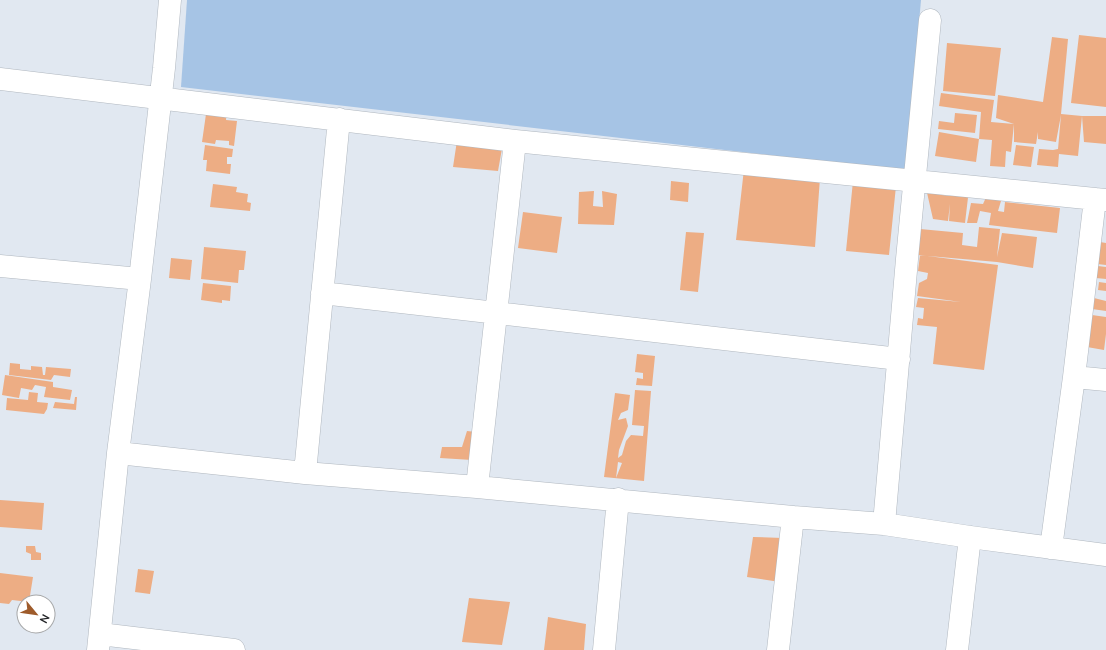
<svg xmlns="http://www.w3.org/2000/svg" width="1106" height="650" font-family="'Nunito Sans',sans-serif">
<rect width="100%" height="100%" fill="#e1e8f1"/>
<path fill="#a6c4e5" d="M 187,0 L 921,0 L 906,171 L 181,87 Z"/>
<path fill="#edad84" fill-rule="evenodd" d="M 1079,35 L 1106,38 L 1106,107 L 1071,103 Z
M 1052,37 L 1068,39 L 1061,114 L 1082,116 L 1078,156 L 1059,154 L 1058,167 L 1037,165 L 1039,149 L 1053,150 L 1058,149 L 1061,115 L 1056,142 L 1038,139 L 1038,132 L 1036,144 L 1014,142 L 1014,124 L 996,118 L 998,95 L 1043,102 Z
M 947,43 L 1001,48 L 995,96 L 943,91 Z
M 941,93 L 994,100 L 991,122 L 1014,124 L 1011,152 L 1006,151 L 1005,167 L 990,166 L 992,140 L 979,139 L 981,112 L 939,106 Z
M 207,107 L 227,109 L 226,120 L 237,121 L 234,146 L 229,145 L 229,141 L 216,140 L 215,144 L 202,142 Z
M 955,113 L 977,115 L 975,133 L 938,129 L 939,121 L 954,123 Z
M 1082,116 L 1106,116 L 1106,144 L 1084,142 Z
M 939,132 L 979,139 L 976,162 L 935,156 Z
M 458,134 L 503,143 L 498,171 L 453,167 Z
M 205,145 L 233,149 L 232,157 L 227,157 L 227,164 L 231,164 L 230,174 L 206,171 L 207,160 L 203,160 Z
M 1016,145 L 1034,147 L 1031,167 L 1013,165 Z
M 744,169 L 820,178 L 815,247 L 736,240 Z
M 671,181 L 689,183 L 688,202 L 670,200 Z
M 853,181 L 896,186 L 889,255 L 846,251 Z
M 213,184 L 237,187 L 236,192 L 248,194 L 247,202 L 251,203 L 250,211 L 210,207 Z
M 925,184 L 943,187 L 942,195 L 951,196 L 952,194 L 969,189 L 965,223 L 949,221 L 950,204 L 948,221 L 933,219 Z
M 594,191 L 593,206 L 603,207 L 602,191 L 617,194 L 614,225 L 578,224 L 579,192 Z
M 989,191 L 1007,193 L 1001,201 L 998,211 L 1004,212 L 1005,202 L 1060,208 L 1057,233 L 989,225 L 991,213 L 980,211 L 977,223 L 967,223 L 971,203 L 983,204 Z
M 523,212 L 562,217 L 557,253 L 518,248 Z
M 979,227 L 1000,229 L 997,257 L 1002,233 L 1037,237 L 1033,268 L 997,262 L 917,255 L 920,229 L 963,233 L 962,245 L 977,247 Z
M 686,232 L 704,233 L 698,292 L 680,290 Z
M 1100,242 L 1106,243 L 1106,265 L 1097,264 Z
M 204,247 L 246,251 L 244,270 L 239,270 L 238,283 L 201,279 Z
M 920,255 L 998,265 L 984,370 L 933,364 L 937,327 L 917,325 L 918,318 L 923,319 L 924,308 L 916,307 L 918,298 L 961,302 L 917,296 L 919,283 L 927,279 L 928,273 L 918,271 Z
M 171,258 L 192,260 L 190,280 L 169,278 Z
M 1098,266 L 1106,267 L 1106,279 L 1096,278 Z
M 1099,282 L 1106,283 L 1106,291 L 1098,290 Z
M 203,283 L 231,286 L 230,301 L 222,300 L 222,303 L 201,300 Z
M 1094,298 L 1106,301 L 1106,311 L 1092,309 Z
M 1092,315 L 1106,317 L 1106,334 L 1104,350 L 1087,347 Z
M 637,354 L 655,356 L 652,386 L 636,385 L 637,378 L 643,379 L 643,373 L 635,372 Z
M 10,363 L 20,364 L 20,369 L 31,370 L 31,366 L 42,367 L 43,375 L 45,375 L 46,367 L 71,369 L 70,377 L 54,375 L 51,380 L 9,375 Z
M 5,375 L 53,382 L 53,387 L 72,390 L 70,400 L 44,397 L 46,387 L 35,385 L 32,390 L 21,388 L 19,398 L 2,395 Z
M 635,390 L 651,391 L 644,481 L 604,477 L 615,393 L 630,395 L 628,410 L 621,413 L 618,420 L 626,418 L 628,426 L 619,450 L 618,458 L 622,455 L 626,441 L 631,435 L 643,436 L 644,426 L 632,425 ZM 618,462 L 622,463 L 616,478 Z
M 29,392 L 38,393 L 37,402 L 48,403 L 47,409 L 44,414 L 6,410 L 7,398 L 28,400 Z
M 75,397 L 77,397 L 76,410 L 53,408 L 55,402 L 74,404 Z
M 467,431 L 476,432 L 472,460 L 440,458 L 442,447 L 462,447 Z
M 0,500 L 44,503 L 42,530 L 0,527 Z
M 753,537 L 783,538 L 780,582 L 747,577 Z
M 26,546 L 35,546 L 36,552 L 41,553 L 41,560 L 31,560 L 31,554 L 26,552 Z
M 138,569 L 154,571 L 150,594 L 135,592 Z
M 0,573 L 33,577 L 29,602 L 12,600 L 9,604 L 0,603 Z
M 469,598 L 510,602 L 502,645 L 462,642 Z
M 548,617 L 586,624 L 584,650 L 544,650 Z"/>
<g fill="none" stroke-linecap="round" stroke-linejoin="round">
<g stroke="#b0b7bf" stroke-width="23">
<path id="minor" d="M 0,79 L 515,141 L 1106,200
M 0,266 L 140,279
M 322,293 L 899,359
M 1074,377 L 1106,380
M 118,453 L 305,473 L 477,487 L 793,517 L 884,524 L 970,537 L 1106,555
M 305,473 L 339,119
M 477,487 L 515,141
M 884,524 L 907,259 L 930,20
M 1051,548 L 1074,377 L 1095,199
M 100,634 L 234,650
M 98,650 L 118,453 L 140,279 L 164,68 L 170,0
M 604,650 L 618,499
M 778,650 L 793,517
M 957,650 L 970,537"/>
</g>
<use href="#minor" stroke="#fff" stroke-width="22"/>
</g>
<g transform="translate(36 614) rotate(119)"><circle r="19" fill="#ffffff" stroke="#a7a8a9"/>
<path d="M0-3L7 15L0 10L-7 15Z" fill="#9e5b2b"/>
<text y="-6" font-size="11" font-weight="bold" text-anchor="middle" fill="#242629">N</text>
</g>
</svg>
